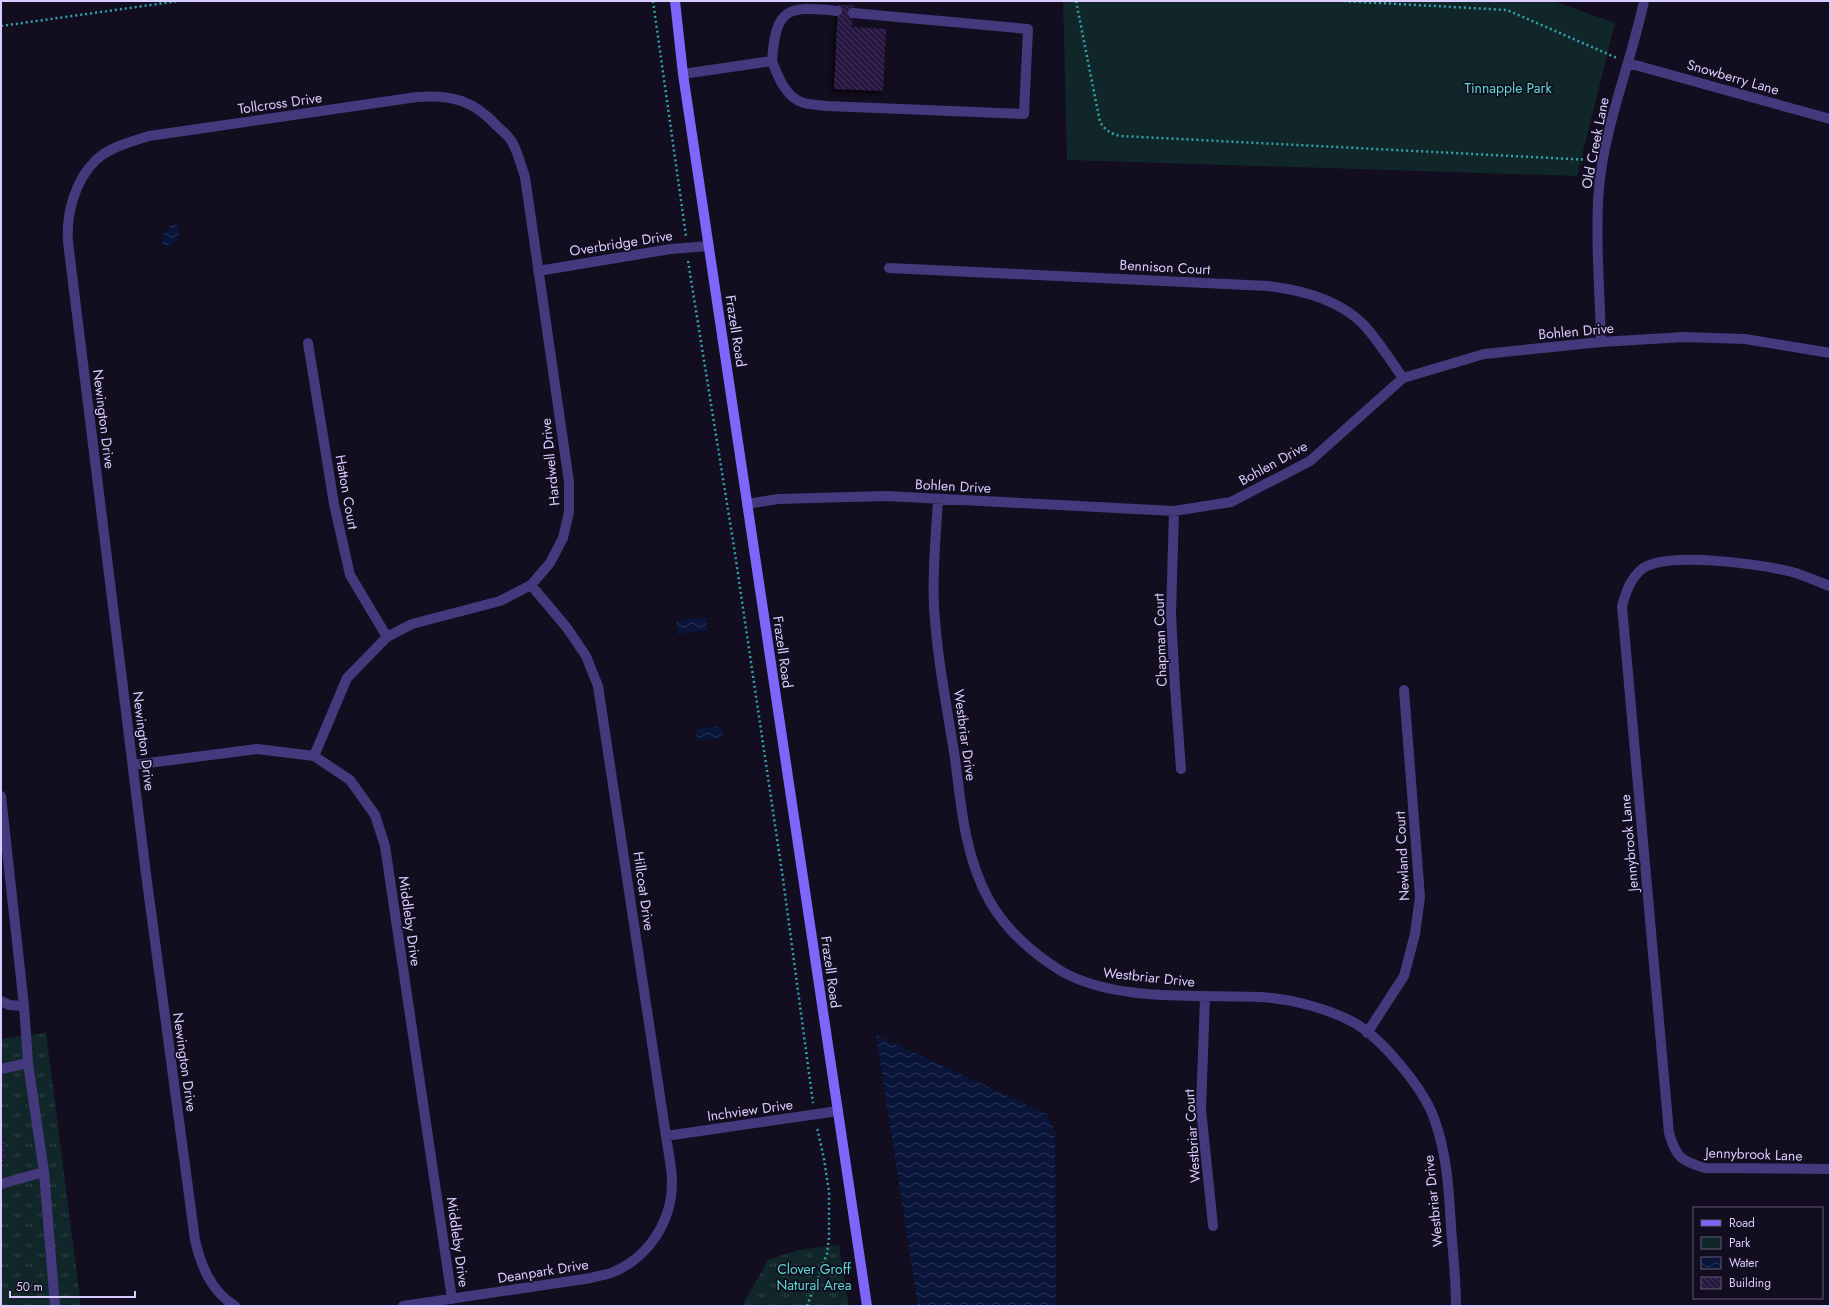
<svg xmlns="http://www.w3.org/2000/svg" width="1831" height="1307" font-family="Jost,sans-serif">
<defs>
<pattern id="grass-tufts" width="24" height="20" patternUnits="userSpaceOnUse"><rect width="24" height="20" fill="#102628"/><path d="M3 7l-1-3M5 7V3M7 7l1-3M15 17l-1-3M17 17v-4M19 17l1-3" fill="none" stroke="#324448"/></pattern>
<pattern id="water-waves" width="16" height="10" patternUnits="userSpaceOnUse"><rect width="16" height="10" fill="#0a153a"/><path d="M0 5q4-4 8 0t8 0" fill="none" stroke="#2d3658"/></pattern>
<pattern id="building-back-hatch" width="6" height="6" patternUnits="userSpaceOnUse"><rect width="6" height="6" fill="#26193f"/><path d="M-1 5l2 2M0 0l6 6M5-1l2 2" fill="none" stroke="#45395c"/></pattern>
<filter id="shadow"><feDropShadow dx="-3.5" dy="3.5" stdDeviation="2" flood-color="#0009"/></filter>
</defs>
<rect width="100%" height="100%" fill="#120d1f"/>
<path fill="url(#grass-tufts)" d="M 46,1033 L 81,1306 L 1,1306 L 1,1039 Z
M 839,1245 L 849,1306 L 742,1306 L 768,1260 L 798,1250 Z"/>
<path fill="#102628" d="M 1063,1 L 1553,1 L 1615,23 L 1577,176 L 1067,160 Z"/>
<path fill="url(#water-waves)" d="M 174,223 L 179,227 L 179,236 L 173,245 L 166,246 L 161,242 C 162,236 169,226 174,223 Z
M 706,617 L 708,630 L 678,634 L 676,621 Z
M 722,726 L 723,738 L 697,741 L 696,729 Z
M 876,1035 L 1047,1114 L 1055,1133 L 1056,1306 L 918,1306 Z"/>
<path fill="url(#building-back-hatch)" filter="url(#shadow)" d="M 838,5 L 853,5 L 852,27 L 886,29 L 883,91 L 834,89 Z
M 1,1127 L 6,1161 L 1,1162 Z"/>
<g fill="none" stroke-linecap="round" stroke-linejoin="round">
<path stroke="#30a3ad" stroke-width="2.5" stroke-dasharray="2 3" stroke-linecap="butt" d="M 653,1 L 686,236
M 1076,1 L 1100,122 C 1106,131 1111,134 1121,136 L 1591,160
M 1344,1 L 1507,10 L 1617,58
M 1,26 L 179,1
M 688,261 L 734,547 L 783,879 L 813,1103
M 807,1306 L 827,1254 L 829,1237 L 829,1192 L 824,1159 L 817,1127"/>
<path stroke="#45397d" stroke-width="10" d="M 772,61 C 776,7 787,6 837,11
M 683,74 L 772,61 C 778,77 786,98 804,103 C 811,105 820,105 827,106 L 1024,114 L 1028,29 L 853,13
M 1,796 L 24,1006 L 28,1063 L 1,1069
M 28,1063 L 44,1172
M 1,1184 L 44,1172 L 55,1306"/>
<path stroke="#45397d" stroke-width="10" d="M 1628,63 L 1830,119
M 889,268 L 1268,286 C 1302,290 1338,299 1363,324 C 1378,340 1390,360 1403,378
M 538,271 L 671,249 L 709,246
M 1601,342 C 1600,291 1595,238 1599,187 C 1605,124 1631,63 1644,1
M 308,343 L 334,504 L 350,575 L 387,637
M 938,499 C 936,535 932,571 934,607 C 937,657 947,708 955,758 C 961,806 965,857 989,900 C 1006,930 1032,953 1061,971 C 1117,1003 1199,994 1261,997 C 1290,999 1327,1008 1353,1022 C 1382,1038 1425,1090 1435,1121 C 1447,1155 1449,1191 1451,1227 C 1453,1253 1456,1280 1456,1306
M 747,504 L 778,499 L 886,496 L 1174,511 L 1231,502 L 1310,461 L 1403,378 L 1484,354 L 1601,342 L 1684,337 L 1745,339 L 1830,353
M 1174,511 L 1171,614 L 1175,687 L 1181,769
M 1830,586 C 1819,582 1807,577 1796,573 C 1765,565 1667,550 1642,569 C 1630,579 1626,592 1622,606 L 1669,1133 C 1676,1157 1681,1161 1705,1168 L 1830,1169
M 133,765 L 257,749 L 314,756 L 350,780 L 375,815 L 385,846 L 452,1299
M 1205,997 L 1201,1109 L 1213,1226
M 1,1001 L 9,1005 L 24,1006
M 1367,1033 L 1404,976 L 1415,934 L 1420,897 L 1404,690
M 666,1136 L 838,1111
M 235,1306 C 211,1291 201,1266 195,1240 L 146,874 L 68,242 C 66,214 75,180 96,160 C 110,147 131,142 149,136 L 417,97 C 452,94 474,101 497,126 C 502,131 509,136 512,142 C 518,152 521,166 525,177 L 569,482 L 569,512 L 563,538 L 550,563 L 531,585 L 500,601 L 412,624 L 387,637 L 347,678 L 314,756
M 403,1306 L 591,1278 C 598,1276 605,1275 611,1273 C 649,1258 672,1221 672,1182 C 672,1167 668,1151 666,1136 L 598,686 L 586,656 L 567,628 L 531,585"/>
<path stroke="#7f66fb" stroke-width="10" d="M 675,1 L 683,74 L 867,1306"/>
</g>
<g text-anchor="middle" stroke-width="3.5" stroke-linejoin="round" paint-order="stroke">
<g font-size="14" fill="#d9ccfe" stroke="#120d1f">
<text transform="translate(1733 77) rotate(16)" y="5">Snowberry Lane</text>
<text transform="translate(280 103) rotate(-8)" y="5">Tollcross Drive</text>
<text transform="translate(1595 143) rotate(-79)" y="5">Old Creek Lane</text>
<text transform="translate(621 243) rotate(-9)" y="5">Overbridge Drive</text>
<text transform="translate(1165 267) rotate(3)" y="5">Bennison Court</text>
<text transform="translate(736 331) rotate(81)" y="5">Frazell Road</text>
<text transform="translate(1576 331) rotate(-5)" y="5">Bohlen Drive</text>
<text transform="translate(104 419) rotate(83)" y="5">Newington Drive</text>
<text transform="translate(550 462) rotate(-96)" y="5">Hardwell Drive</text>
<text transform="translate(1273 463) rotate(-29)" y="5">Bohlen Drive</text>
<text transform="translate(953 486) rotate(3)" y="5">Bohlen Drive</text>
<text transform="translate(347 492) rotate(80)" y="5">Hatton Court</text>
<text transform="translate(1160 640) rotate(-92)" y="5">Chapman Court</text>
<text transform="translate(783 652) rotate(82)" y="5">Frazell Road</text>
<text transform="translate(965 735) rotate(82)" y="5">Westbriar Drive</text>
<text transform="translate(144 741) rotate(83)" y="5">Newington Drive</text>
<text transform="translate(1629 843) rotate(-95)" y="5">Jennybrook Lane</text>
<text transform="translate(1402 856) rotate(-93)" y="5">Newland Court</text>
<text transform="translate(644 891) rotate(82)" y="5">Hillcoat Drive</text>
<text transform="translate(410 921) rotate(82)" y="5">Middleby Drive</text>
<text transform="translate(831 972) rotate(82)" y="5">Frazell Road</text>
<text transform="translate(1149 977) rotate(6)" y="5">Westbriar Drive</text>
<text transform="translate(185 1062) rotate(82)" y="5">Newington Drive</text>
<text transform="translate(750 1110) rotate(-8)" y="5">Inchview Drive</text>
<text transform="translate(1192 1136) rotate(-94)" y="5">Westbriar Court</text>
<text transform="translate(1754 1154) rotate(2)" y="5">Jennybrook Lane</text>
<text transform="translate(1433 1201) rotate(-96)" y="5">Westbriar Drive</text>
<text transform="translate(458 1242) rotate(82)" y="5">Middleby Drive</text>
<text transform="translate(543 1271) rotate(-9)" y="5">Deanpark Drive</text>
</g>
<g font-size="14" fill="#5bdbcd" stroke="#120d1f">
<text x="1508" y="93">Tinnapple Park</text>
<text x="814" y="1274">Clover Groff<tspan x="814" dy="16">Natural Area</tspan></text>
</g>
</g>
<rect width="1831" height="1307" fill="none" stroke="#d9ccfe" stroke-width="4"/>
<rect x="1693" y="1207" width="130" height="92" fill="#120d1f" stroke="#625978"/>
<rect x="1701" y="1220" width="20" height="6" fill="#7f66fb" stroke="#625978"/>
<text x="1729" y="1227" font-size="12" fill="#d9ccfe">Road</text>
<rect x="1701" y="1237" width="20" height="12" fill="#102628" stroke="#625978"/>
<text x="1729" y="1247" font-size="12" fill="#d9ccfe">Park</text>
<rect x="1701" y="1257" width="20" height="12" fill="url(#water-waves)" stroke="#625978"/>
<text x="1729" y="1267" font-size="12" fill="#d9ccfe">Water</text>
<rect x="1701" y="1277" width="20" height="12" fill="url(#building-back-hatch)" stroke="#625978"/>
<text x="1729" y="1287" font-size="12" fill="#d9ccfe">Building</text>
<path d="M10 1291v6h125v-6" fill="none" stroke="#d9ccfe" stroke-width="2"/>
<text x="16" y="1291" font-size="12" fill="#d9ccfe" stroke="#120d1f" stroke-width="3" paint-order="stroke">50 m</text>
</svg>
